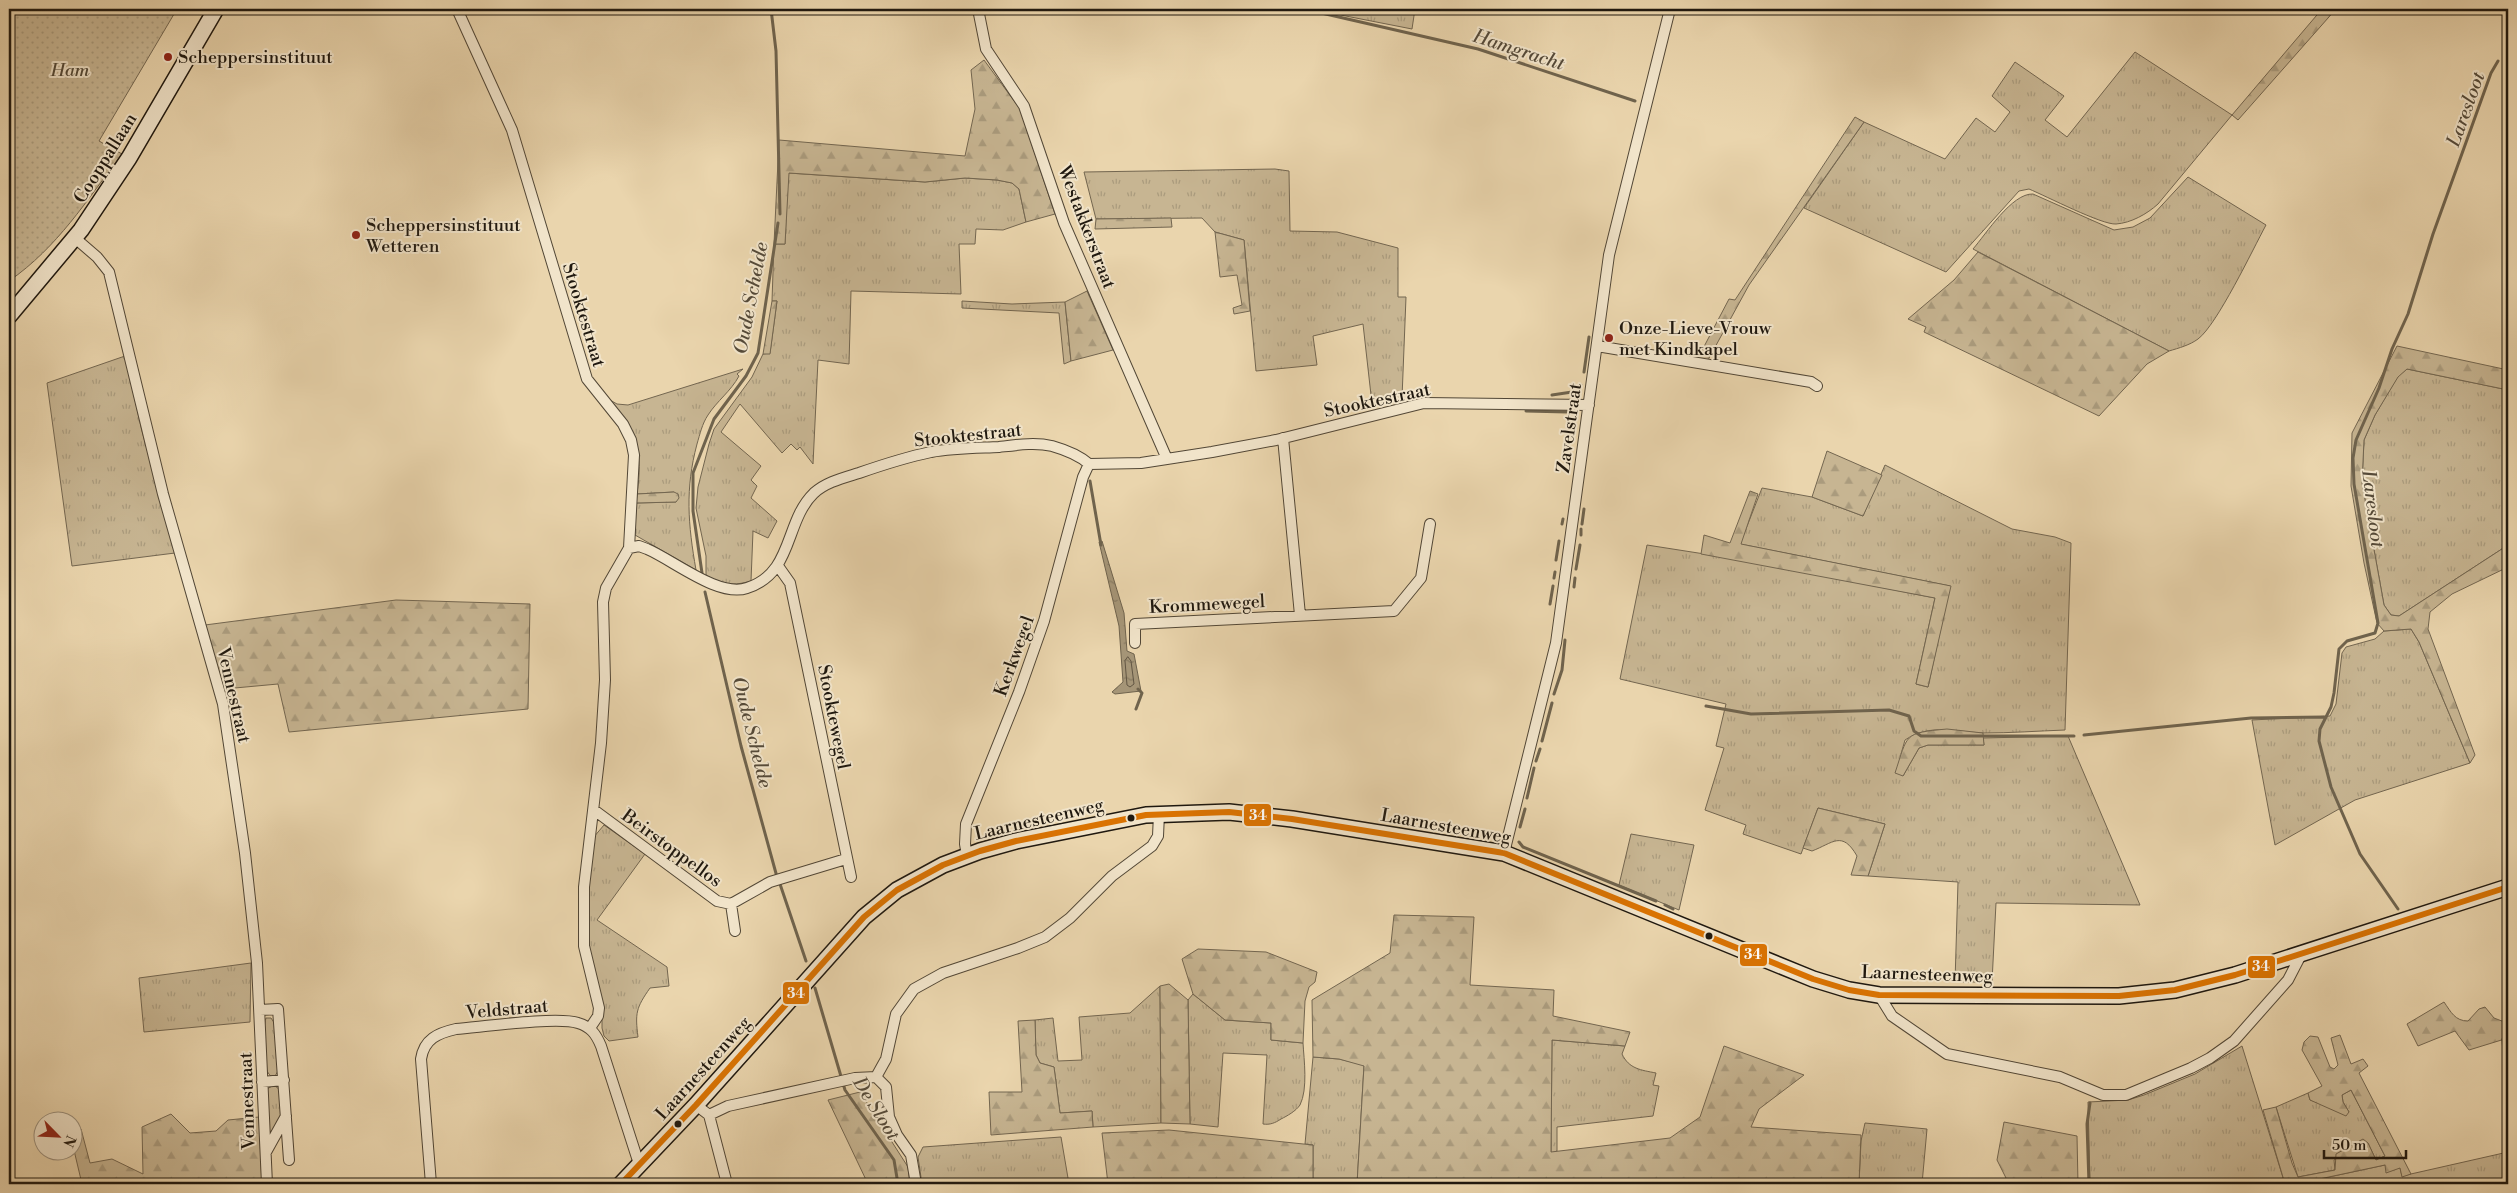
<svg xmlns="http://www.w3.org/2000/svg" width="2517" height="1193" font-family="'Libre Bodoni',serif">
<defs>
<pattern id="grass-tufts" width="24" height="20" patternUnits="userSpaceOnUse" patternTransform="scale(1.25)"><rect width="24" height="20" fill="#c7b592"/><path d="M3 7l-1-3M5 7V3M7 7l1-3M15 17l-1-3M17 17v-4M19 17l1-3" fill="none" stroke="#aa9b7d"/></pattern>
<pattern id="forest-firs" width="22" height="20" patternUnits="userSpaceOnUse" patternTransform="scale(1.25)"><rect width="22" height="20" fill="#c7b592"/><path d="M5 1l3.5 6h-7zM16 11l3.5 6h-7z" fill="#aa9b7d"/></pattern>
<pattern id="park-dots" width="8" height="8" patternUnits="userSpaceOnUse" patternTransform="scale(1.25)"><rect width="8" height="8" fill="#c7b592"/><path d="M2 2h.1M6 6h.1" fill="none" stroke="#aa9b7d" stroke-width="1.8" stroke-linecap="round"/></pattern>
<pattern id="water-ripples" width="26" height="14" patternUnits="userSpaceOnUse" patternTransform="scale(1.25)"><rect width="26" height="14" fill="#a59577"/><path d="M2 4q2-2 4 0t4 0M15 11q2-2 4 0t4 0" fill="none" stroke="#867960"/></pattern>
</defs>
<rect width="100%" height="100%" fill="#ead5ad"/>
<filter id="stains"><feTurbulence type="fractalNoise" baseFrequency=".004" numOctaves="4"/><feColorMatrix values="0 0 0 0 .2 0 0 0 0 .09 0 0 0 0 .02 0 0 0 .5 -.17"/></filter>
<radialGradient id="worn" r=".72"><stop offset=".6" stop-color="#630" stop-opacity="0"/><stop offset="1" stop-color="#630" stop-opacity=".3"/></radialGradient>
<path fill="url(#grass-tufts)" stroke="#736650" d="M 1310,9 L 1415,9 L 1412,29 Z
M 2135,52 L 2232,115 L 2158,204 C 2147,214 2131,223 2116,224 C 2102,225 2046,196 2029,189 L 2019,191 L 1946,272 L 1804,208 L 1864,122 L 1945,159 L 1976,118 L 1995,132 L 2010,112 L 1992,96 L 2015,62 L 2064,96 L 2045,120 L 2067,137 Z
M 1275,169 L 1289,171 L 1290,231 L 1337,232 L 1398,248 L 1398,297 L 1406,297 L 1402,398 L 1372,404 L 1363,324 L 1313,336 L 1317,365 L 1256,371 L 1244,240 L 1215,232 L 1202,218 L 1096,219 L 1084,172 Z
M 788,173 L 925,182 L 965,178 L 997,180 L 1012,183 L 1019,189 L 1026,222 L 1003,230 L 976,229 L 975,244 L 959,244 L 961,294 L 851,291 L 849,364 L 818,360 L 813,464 L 800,447 L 797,450 L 791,444 L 782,453 L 740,404 L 721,432 L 761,466 L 751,480 L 757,486 L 751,498 L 777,521 L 768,538 L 753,531 L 751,581 C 734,586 722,585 706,575 L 706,556 L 696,508 L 698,487 L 709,444 L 714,429 L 752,377 L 763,354 L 770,353 L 777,301 L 772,301 L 774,244 L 785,244 Z
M 2188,177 L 2266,225 C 2253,249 2217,325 2198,339 C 2190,345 2179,348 2169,351 L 1973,249 C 1986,234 2012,193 2033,194 L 2114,230 L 2133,227 L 2150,218 Z
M 962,301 L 1012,304 L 1065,302 L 1071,361 L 1064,364 L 1059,313 L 962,308 Z
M 125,356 L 142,431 L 175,553 L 72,566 L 47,383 Z
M 743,369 L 737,374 L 739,376 C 731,391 717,401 708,415 C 702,424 700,434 697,444 C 685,489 688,524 696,570 L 635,535 L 636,503 L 676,502 L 674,492 L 637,494 C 643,453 638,432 610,400 L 617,404 L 628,405 Z
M 2407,369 L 2508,390 L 2508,545 L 2399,616 L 2391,615 L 2384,605 L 2362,483 L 2364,440 L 2375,415 L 2398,376 Z
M 1885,465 L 2012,529 L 2055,537 L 2071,543 L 2065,730 C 2038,731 2010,733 1984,733 C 1956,732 1930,723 1905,740 L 1901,754 L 1903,776 L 1919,748 L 1928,745 L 1984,745 L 1983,738 L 2068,736 L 2140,905 L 1996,903 L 1992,982 L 1955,982 L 1958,882 L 1868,876 L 1885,824 L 1818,808 L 1801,854 L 1743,834 L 1746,825 L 1705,810 L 1724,748 L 1716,746 L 1726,704 L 1620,679 L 1647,545 L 1743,560 L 1935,598 L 1916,684 L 1928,687 L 1950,586 L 1740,544 L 1762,488 L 1812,497 L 1863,516 Z
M 2411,629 L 2419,642 L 2470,763 L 2355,800 L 2275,845 L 2252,720 L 2330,716 L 2336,704 L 2342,653 L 2346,647 L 2375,639 L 2384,631 Z
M 604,825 L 645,854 L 597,920 L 667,967 L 669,986 L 650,988 C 636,1008 635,1013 638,1037 L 609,1041 L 604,1036 L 602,1028 L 602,1016 L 588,947 L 586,908 L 593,838 Z
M 1631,834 L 1694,845 L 1679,910 L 1619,885 Z
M 251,963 L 250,1022 L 144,1032 L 139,978 Z
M 1160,986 L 1161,1123 L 1093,1127 L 1092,1111 L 1060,1113 L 1054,1067 L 1040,1063 L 1036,1055 L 1035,1020 L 1053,1018 L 1058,1061 L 1082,1060 L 1079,1017 L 1130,1013 Z
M 1193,994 L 1225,1020 L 1271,1023 L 1271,1040 L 1303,1043 C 1304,1060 1308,1089 1300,1105 C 1296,1111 1287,1116 1281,1119 C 1275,1123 1270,1125 1263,1124 L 1267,1055 L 1223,1053 L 1218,1127 L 1190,1124 L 1188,1000 Z
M 266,1018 L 271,1018 L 275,1024 L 278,1071 L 275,1076 L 271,1076 C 260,1068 262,1031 266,1018 Z
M 1552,1040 L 1625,1046 L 1622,1054 C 1629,1069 1641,1070 1656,1073 L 1653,1085 L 1659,1086 L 1653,1116 L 1557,1127 L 1557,1151 L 1551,1153 Z
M 2242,1046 L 2285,1184 L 2090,1184 L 2088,1102 L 2128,1100 L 2144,1095 L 2195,1074 Z
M 1313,1057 L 1339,1059 L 1364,1065 L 1357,1184 L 1313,1184 L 1313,1145 L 1305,1144 Z
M 274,1085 L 280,1090 L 282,1117 L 268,1142 L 267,1089 Z
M 2351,1090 L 2385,1156 L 2376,1160 L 2368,1143 L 2334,1160 L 2335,1170 L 2298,1177 L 2276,1107 L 2308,1093 L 2310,1100 L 2349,1112 L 2343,1102 L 2342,1095 Z
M 1865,1123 L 1927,1129 L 1922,1184 L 1859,1184 L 1861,1141 Z
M 1061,1137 L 1069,1184 L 922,1184 L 918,1157 L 923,1147 Z
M 2508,1152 L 2508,1184 L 2296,1184 L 2385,1165 L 2400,1168 L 2402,1176 Z"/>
<path fill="url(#forest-firs)" stroke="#736650" d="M 2322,9 L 2336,9 L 2238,120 L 2232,115 Z
M 984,60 L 1020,109 L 1055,214 L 1026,222 L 1019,189 L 1012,183 L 997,180 L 965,178 L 925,182 L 789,173 L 785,244 L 774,244 L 779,140 L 965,156 L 975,109 L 971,70 Z
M 1855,117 L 1864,122 L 1749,285 L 1708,360 L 1698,358 L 1729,299 L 1735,300 Z
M 1171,218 L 1172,227 L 1095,229 L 1096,219 Z
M 1215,232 L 1244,240 L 1250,311 L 1234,314 L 1233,308 L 1242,305 L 1237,275 L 1220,277 Z
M 1978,252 L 2169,351 L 2147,364 L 2099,416 L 1924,332 L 1926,327 L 1908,319 L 1954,280 Z
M 1087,291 L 1113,350 L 1071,361 L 1065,302 Z
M 772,301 L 777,301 L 770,354 L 763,354 Z
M 2397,346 L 2508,370 L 2508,390 L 2407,369 L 2398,377 L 2375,415 L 2364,440 L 2362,483 L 2384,605 L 2391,615 L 2399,616 L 2508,545 L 2508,567 L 2452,594 L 2430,612 L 2428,629 L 2475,755 L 2470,763 L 2419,642 L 2411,629 L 2384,631 L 2377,623 L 2364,563 L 2351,486 L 2352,433 Z
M 1827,451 L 1882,475 L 1863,516 L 1812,497 Z
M 1750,491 L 1758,494 L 1741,544 L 1951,586 L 1928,687 L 1916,684 L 1935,598 L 1701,554 L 1704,535 L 1730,543 Z
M 674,492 L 678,494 L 679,498 L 676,502 L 636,503 L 637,494 Z
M 396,600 L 530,604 L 528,709 L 289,732 L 278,684 L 224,689 L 205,625 Z
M 1947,729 L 1983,733 L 1984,745 L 1928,745 L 1919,748 L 1903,776 L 1895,773 C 1908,734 1903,733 1947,729 Z
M 1818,808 L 1885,824 L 1868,876 L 1851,875 L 1857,856 C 1842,830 1833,843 1812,851 L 1803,848 Z
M 1394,915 L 1474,917 L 1470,985 L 1554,990 L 1553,1016 L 1630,1032 L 1625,1046 L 1552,1040 L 1551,1152 L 1670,1138 L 1700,1117 L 1724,1046 L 1804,1075 L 1759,1109 L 1751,1127 L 1861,1135 L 1859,1184 L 1357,1184 L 1364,1066 L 1339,1059 L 1313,1057 L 1312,1000 L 1390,953 Z
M 1198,949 L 1266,952 L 1317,972 L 1315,982 L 1309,987 L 1305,1001 L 1303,1043 L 1271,1040 L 1271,1023 L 1225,1020 L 1193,994 L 1182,959 Z
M 1169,984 L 1188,1000 L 1190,1124 L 1161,1123 L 1160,986 Z
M 2444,1002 C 2451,1012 2455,1021 2468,1021 L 2479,1009 L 2485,1007 L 2494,1018 L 2507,1023 L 2508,1038 L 2469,1050 L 2455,1031 L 2418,1046 L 2407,1024 Z
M 1035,1020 L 1036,1055 L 1040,1063 L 1054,1067 L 1060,1113 L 1092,1111 L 1093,1127 L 991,1135 L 989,1092 L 1022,1092 L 1018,1021 Z
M 2340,1035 L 2351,1064 L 2363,1059 L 2368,1066 L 2359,1073 L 2411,1174 L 2402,1177 L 2400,1168 L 2386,1173 L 2385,1165 L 2296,1184 L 2285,1184 L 2263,1110 L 2276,1107 L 2292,1163 L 2298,1177 L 2335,1170 L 2336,1154 L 2363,1139 L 2368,1143 L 2376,1160 L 2385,1156 L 2351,1090 L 2342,1095 L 2343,1102 L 2349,1112 L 2346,1116 L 2310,1100 L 2308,1093 L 2322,1086 L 2302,1050 L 2304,1042 L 2310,1036 L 2318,1037 L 2330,1067 L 2334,1069 L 2338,1065 L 2331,1038 Z
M 860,1092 L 908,1167 L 910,1184 L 868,1184 L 828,1100 Z
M 171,1114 L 190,1133 L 216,1131 L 228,1120 L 259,1117 L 262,1184 L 82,1184 L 73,1146 L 72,1131 L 81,1129 L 90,1163 L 112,1159 L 143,1174 L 142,1127 Z
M 2004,1122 L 2077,1136 L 2078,1184 L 2009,1184 L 1997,1160 Z
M 1169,1130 L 1313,1145 L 1313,1184 L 1108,1184 L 1102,1133 Z"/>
<path fill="url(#park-dots)" stroke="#736650" d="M 9,9 L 177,9 L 99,141 L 122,154 C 86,201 58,247 9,281 Z"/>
<path fill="url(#water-ripples)" stroke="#6f634d" d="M 1102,541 L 1124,613 L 1127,651 L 1134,654 L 1141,691 L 1115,694 L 1112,692 L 1123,682 L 1119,626 L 1099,542 Z"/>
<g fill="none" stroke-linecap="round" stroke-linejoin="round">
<path stroke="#625643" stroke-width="1" d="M 1128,657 L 1131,661 L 1134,684 L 1130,687 L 1127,685 L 1125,661 Z"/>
<path stroke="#6f634d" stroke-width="3" d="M 771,9 L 776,51 L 780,214
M 1304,9 L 1478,49 L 1635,101
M 2504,50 L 2508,43
M 1584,372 L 1589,337
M 1552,395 L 1572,392 L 1581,385
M 1526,411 L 1567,412
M 1090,481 L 1101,545
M 1562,524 L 1563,519
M 1582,524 L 1584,509
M 1581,535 L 1581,529
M 1556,560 L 1559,541
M 1576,569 L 1580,545
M 702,573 L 693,511 L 693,473 L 714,419 L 746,376 L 758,353 L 778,223
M 1554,578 L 1555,572
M 1574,587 L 1575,578
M 705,592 L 741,746 L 777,877
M 1550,604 L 1553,586
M 1554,694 L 1562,670 L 1565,640
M 1706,706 L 1751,714 L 1889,710 L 1909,716 L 1914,731 L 1921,736 L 2074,736
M 1136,709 L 1142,693 L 1138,689
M 2084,735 L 2251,718 L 2324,717
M 1542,741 L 1552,703
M 1536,761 L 1540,749
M 1527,798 L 1534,768
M 1520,827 L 1525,809
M 1519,842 L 1523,847 L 1656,901
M 780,884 L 806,961
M 1665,905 L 1673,909
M 2398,909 L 2360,854 L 2331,787 L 2319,741 L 2320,729 L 2331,707 L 2334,693 L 2339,649 L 2347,641 L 2375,633 L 2378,623 L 2354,484 L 2353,458 L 2356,440 L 2379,388 L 2392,349 L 2408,314 L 2433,234 L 2491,73 L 2498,61
M 815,988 L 845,1090 L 894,1160 L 898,1184
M 2503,1039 L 2508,1112
M 2089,1184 L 2087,1124 L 2090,1103"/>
<g stroke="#524736" stroke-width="12">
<path id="street" d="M 457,9 L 512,130 L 587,379 L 623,424 L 631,440 L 634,455 L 629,548 L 606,588 L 603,602 L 605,680 L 601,743 L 584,887 L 584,946 L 599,1008 L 598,1016 L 590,1028
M 978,9 L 986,49 L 1024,106 L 1064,223 L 1167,459
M 75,238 L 97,257 L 109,272 L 163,494 L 223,704 L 245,853 L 257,963 L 267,1184
M 1597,346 L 1811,382 L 1817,386
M 1283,438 L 1300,615
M 629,548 L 639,546 L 647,549 C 673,560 719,598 747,588 C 794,573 784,522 814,493 C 826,482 843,478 859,473 C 882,465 907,457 931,452 C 953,448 977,448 999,447 C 1016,445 1035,442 1052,446 C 1066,450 1079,455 1089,464 L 1141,463 L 1212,452 L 1276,440 L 1424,403 L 1589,405
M 778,566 L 790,583 L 851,877
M 1135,643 L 1135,624 L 1394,611 L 1421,578 L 1430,524
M 594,810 L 717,901 L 731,904 L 770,882 L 846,859
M 1504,853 L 1556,643 L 1609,255 L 1670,9
M 967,856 L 965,844 L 966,824 L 1019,692 L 1044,621 L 1083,477 L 1089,464
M 731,904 L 735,931
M 1879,995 L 1892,1016 L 1947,1054 L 2060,1077 L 2103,1095 L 2126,1095 L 2191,1068 L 2210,1058 L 2234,1041 L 2288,980 L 2302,953
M 260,1010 L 278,1009 L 289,1160
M 876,1077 L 886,1059 L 896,1014 L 914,989 L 943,973 L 1018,948 L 1045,937 L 1070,918 L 1112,876 L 1152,846 L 1158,836 L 1159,814
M 876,1077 L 886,1087 L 889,1117 L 897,1135 L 911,1155 L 916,1184
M 262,1082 L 284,1080
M 696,1105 L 709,1115 L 728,1106 L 855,1078 L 876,1077
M 709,1115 L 727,1184
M 266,1152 L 286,1116
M 431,1184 L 421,1059 C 424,1039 438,1033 456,1029 C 481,1027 558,1016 578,1023 C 591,1027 596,1034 601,1046 L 639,1164"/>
</g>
<g stroke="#1f180f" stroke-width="18">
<path id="secondary" d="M 9,316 L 81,230 L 129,158 L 216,9
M 621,1184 L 696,1105 L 864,917 L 897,890 L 943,865 L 980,851 L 1016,841 L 1146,815 L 1229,812 L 1292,819 L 1504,853 L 1813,979 L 1849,990 L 1879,995 L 2119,996 L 2175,990 L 2235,975 L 2508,887"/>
</g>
<use href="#street" stroke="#f1e4ca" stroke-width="10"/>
<use href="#secondary" stroke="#f1e4ca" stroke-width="15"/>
<g stroke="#f1e4ca" stroke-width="10">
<path id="bus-1" d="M 621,1184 L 696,1105 L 864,917 L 897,890 L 943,865 L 980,851 L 1016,841 L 1146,815 L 1229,812 L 1292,819 L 1504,853 L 1813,979 L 1849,990 L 1879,995 L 2119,996 L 2175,990 L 2235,975 L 2508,887"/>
</g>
<use href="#bus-1" stroke="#da7302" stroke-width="6"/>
</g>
<g fill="#8f2418" stroke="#f1e4ca" stroke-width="2">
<circle cx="168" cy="57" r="5"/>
<circle cx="356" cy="235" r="5"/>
<circle cx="1609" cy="338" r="5"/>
</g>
<g fill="#1f180f" stroke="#f1e4ca" stroke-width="2">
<circle cx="1131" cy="818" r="4.5"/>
<circle cx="1709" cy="936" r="4.5"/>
<circle cx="678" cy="1124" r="4.5"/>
</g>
<g text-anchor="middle" stroke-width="4" stroke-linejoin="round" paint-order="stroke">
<g font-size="18" fill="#1f180f" stroke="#f1e4ca" text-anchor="start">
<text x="178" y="63">Scheppersinstituut</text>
<text x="366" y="231">Scheppersinstituut<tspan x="366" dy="21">Wetteren</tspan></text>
<text x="1619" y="334">Onze-Lieve-Vrouw<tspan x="1619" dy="21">met Kindkapel</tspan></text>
</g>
<g font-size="18" font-style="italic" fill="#514736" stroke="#f1e4ca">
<text x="70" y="76">Ham</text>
</g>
<g font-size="18" fill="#1f180f" stroke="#f1e4ca">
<text transform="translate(105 158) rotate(-58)" y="6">Cooppallaan</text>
<text transform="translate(1087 227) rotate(69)" y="6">Westakkerstraat</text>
<text transform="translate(584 315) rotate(73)" y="6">Stooktestraat</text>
<text transform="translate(1377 400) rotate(-12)" y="6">Stooktestraat</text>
<text transform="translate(1569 428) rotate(-82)" y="6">Zavelstraat</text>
<text transform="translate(968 435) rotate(-6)" y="6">Stooktestraat</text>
<text transform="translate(1207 604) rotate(-3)" y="6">Krommewegel</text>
<text transform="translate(1014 656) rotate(-70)" y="6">Kerkwegel</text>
<text transform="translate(234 695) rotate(77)" y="6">Vennestraat</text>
<text transform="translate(834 717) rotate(79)" y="6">Stooktewegel</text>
<text transform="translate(1039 819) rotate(-13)" y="6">Laarnesteenweg</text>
<text transform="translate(1446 826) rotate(10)" y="6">Laarnesteenweg</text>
<text transform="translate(672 848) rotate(36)" y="6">Beirstoppellos</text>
<text transform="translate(1927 974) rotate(2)" y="6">Laarnesteenweg</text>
<text transform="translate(507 1009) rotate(-5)" y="6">Veldstraat</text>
<text transform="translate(703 1068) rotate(-48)" y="6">Laarnesteenweg</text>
<text transform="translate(247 1101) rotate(-92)" y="6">Vennestraat</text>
</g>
<g font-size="19" font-style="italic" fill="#554a39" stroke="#f1e4ca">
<text transform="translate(1519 49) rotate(18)" y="7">Hamgracht</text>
<text transform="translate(2465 109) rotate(-70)" y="7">Laresloot</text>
<text transform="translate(750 298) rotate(-79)" y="7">Oude Schelde</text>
<text transform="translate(2374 509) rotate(83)" y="7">Laresloot</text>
<text transform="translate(753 732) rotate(76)" y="7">Oude Schelde</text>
<text transform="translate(877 1108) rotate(58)" y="7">De Sloot</text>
</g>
</g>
<g stroke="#f1e4ca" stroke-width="2">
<rect x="1243" y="803" width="29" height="24" rx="5" fill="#da7302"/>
<rect x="1739" y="943" width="29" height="24" rx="5" fill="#da7302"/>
<rect x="2247" y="955" width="29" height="24" rx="5" fill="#da7302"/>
<rect x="782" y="981" width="28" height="24" rx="5" fill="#da7302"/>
</g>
<g font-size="14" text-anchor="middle" font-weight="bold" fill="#fff">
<text x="1258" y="820">34</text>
<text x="1753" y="959">34</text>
<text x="2261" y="971">34</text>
<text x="796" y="998">34</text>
</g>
<rect width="2517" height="1193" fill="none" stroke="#ead5ad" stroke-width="30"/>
<rect x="10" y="10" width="2497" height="1173" fill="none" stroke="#1f180f" stroke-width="2.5"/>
<rect x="15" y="15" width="2487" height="1163" fill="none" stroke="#1f180f"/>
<g transform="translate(58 1136) rotate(114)"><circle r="24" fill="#f1e4ca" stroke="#9d927f"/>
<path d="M0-4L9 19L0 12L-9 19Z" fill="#8f2418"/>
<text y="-8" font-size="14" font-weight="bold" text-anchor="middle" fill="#1f180f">N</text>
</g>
<path d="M2324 1150v8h82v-8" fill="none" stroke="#1f180f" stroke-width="2.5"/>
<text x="2332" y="1150" font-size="15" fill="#1f180f" stroke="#f1e4ca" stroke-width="4" paint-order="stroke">50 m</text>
<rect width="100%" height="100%" filter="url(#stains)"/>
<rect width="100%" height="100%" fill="url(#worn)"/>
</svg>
